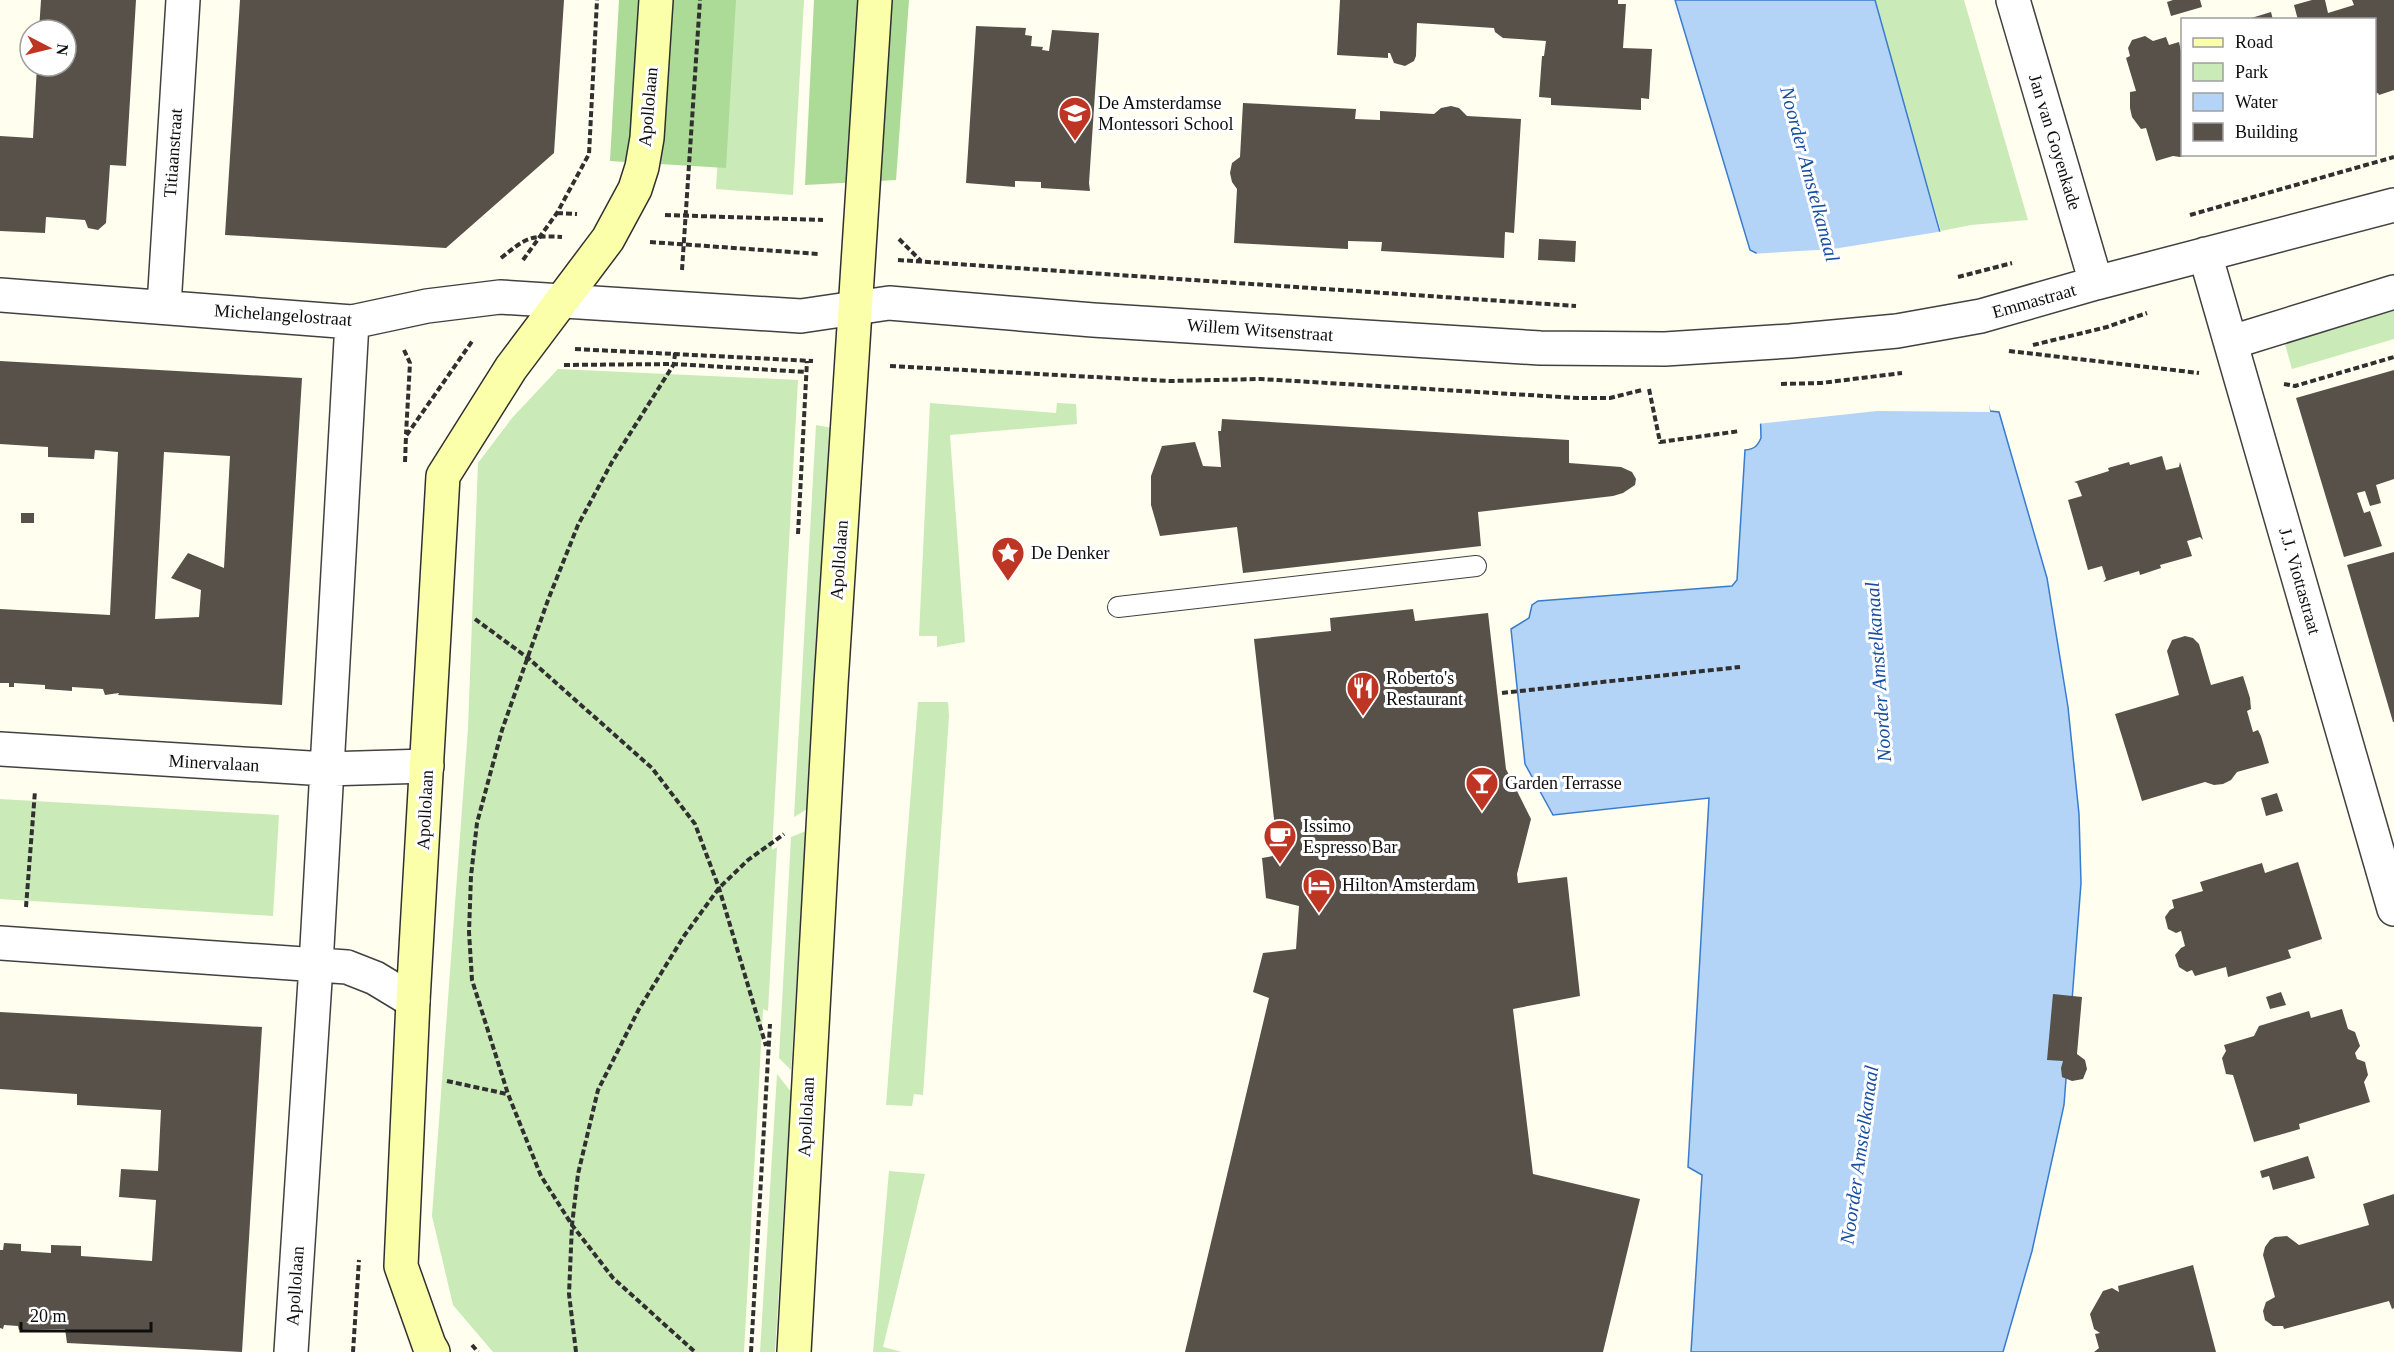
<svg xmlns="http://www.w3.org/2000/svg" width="2394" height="1352" font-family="Georgia,serif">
<rect width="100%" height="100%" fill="#fffeef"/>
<path fill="#caeab8" d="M 727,0 L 804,0 L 793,195 L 716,189 Z
M 1873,0 L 1964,0 L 2028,220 L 1971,225 L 1941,231 Z
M 2394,304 L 2394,339 L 2292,369 L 2283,337 Z
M 558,369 L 798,380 L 772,850 L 777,847 L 768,1011 L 763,1009 L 744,1352 L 493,1352 L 453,1305 L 432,1216 L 468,728 L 478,463 L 512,418 Z
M 930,403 L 1056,413 L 1057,403 L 1076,404 L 1077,424 L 950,435 L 965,642 L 937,647 L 937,636 L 919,636 Z
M 816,425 L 832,428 L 809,808 L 794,817 Z
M 918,702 L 948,702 L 949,716 L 923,1095 L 914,1094 L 912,1106 L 886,1105 Z
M 0,799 L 279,815 L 273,916 L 0,899 Z
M 806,831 L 791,1070 L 779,1058 L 791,837 Z
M 777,1074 L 791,1092 L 775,1352 L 760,1352 Z
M 889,1171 L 925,1174 L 883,1347 L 902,1352 L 873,1352 Z"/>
<path fill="#abdb97" d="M 619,0 L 736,0 L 726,168 L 610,161 Z
M 814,0 L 909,0 L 896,180 L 805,185 Z"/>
<path fill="#b3d3f7" stroke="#397cce" stroke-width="1.5" d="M 1675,0 L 1875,0 L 1990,411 L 1999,412 L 2047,578 L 2068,707 L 2079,814 L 2081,883 L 2064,1105 L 2032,1251 L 2003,1352 L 1691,1352 L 1702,1175 L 1688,1167 L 1709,798 L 1553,815 L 1525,764 L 1511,629 L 1529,618 L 1532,605 L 1538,601 L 1732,586 L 1737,580 L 1745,450 C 1754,449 1757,447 1761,438 L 1756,253 L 1750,250 Z"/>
<path fill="#fffeef" d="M 1944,231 L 1989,397 L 1990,412 L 1877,411 L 1757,424 L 1753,255 L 1751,254 L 1833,249 Z"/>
<path fill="#57514a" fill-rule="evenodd" d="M 41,0 L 136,0 L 126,166 L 110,165 L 106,223 L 98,230 L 88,228 L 85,220 L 46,217 L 45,233 L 0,231 L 0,136 L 33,138 L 37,66 L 66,66 L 66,30 L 39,30 Z
M 240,0 L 564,0 L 554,153 L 446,248 L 225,235 Z
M 1340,0 L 1618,0 L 1618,4 L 1626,4 L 1623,48 L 1652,49 L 1649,99 L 1641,98 L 1641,110 L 1551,105 L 1551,98 L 1539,97 L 1542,56 L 1544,56 L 1546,41 L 1503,38 L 1495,32 L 1494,28 L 1417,23 L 1416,56 L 1414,61 L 1405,66 L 1394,63 L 1390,53 L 1388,53 L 1388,58 L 1337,55 Z
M 2173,0 L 2200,0 L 2202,7 L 2171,16 L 2167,2 Z
M 2312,0 L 2325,0 L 2328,13 L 2354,5 L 2352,0 L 2394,0 L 2394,90 L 2379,95 L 2378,93 L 2374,94 L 2374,20 L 2298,20 L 2294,5 Z
M 2271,12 L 2273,20 L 2248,20 L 2248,19 Z
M 976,26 L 1026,28 L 1025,35 L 1032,36 L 1031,46 L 1043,47 L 1042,50 L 1049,51 L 1052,30 L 1099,33 L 1089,183 L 1090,191 L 1041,188 L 1041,182 L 1015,181 L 1015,187 L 966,183 Z
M 2145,36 L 2153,41 L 2166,37 L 2169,45 L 2179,42 L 2182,56 L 2182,154 L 2188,155 L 2180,157 L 2173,156 L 2156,161 L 2146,128 L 2141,129 L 2132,117 L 2130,108 L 2130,92 L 2136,91 L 2126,58 L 2130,56 L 2128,48 L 2132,40 Z
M 1243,103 L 1356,109 L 1355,119 L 1380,120 L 1380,111 L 1434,114 L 1441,108 L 1451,106 L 1459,108 L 1467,116 L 1521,119 L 1514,233 L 1505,232 L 1504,258 L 1381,251 L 1382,242 L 1348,241 L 1348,249 L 1234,243 L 1237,189 L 1232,182 L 1230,173 L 1232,163 L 1240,157 Z
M 1539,239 L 1576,241 L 1575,262 L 1538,260 Z
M 0,361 L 302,378 L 282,705 L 118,695 L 119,693 L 105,695 L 103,689 L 72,687 L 72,691 L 45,689 L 45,685 L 14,683 L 14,687 L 9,687 L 9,683 L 0,683 L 0,609 L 110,615 L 118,452 L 95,450 L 94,459 L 48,457 L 48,447 L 0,444 ZM 164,452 L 230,456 L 224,568 L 188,553 L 171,578 L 201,590 L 199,617 L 155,619 Z
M 2394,370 L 2394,479 L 2376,485 L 2381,503 L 2370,506 L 2365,491 L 2357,493 L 2364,513 L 2370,511 L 2382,546 L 2344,557 L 2296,398 Z
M 1222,419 L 1569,440 L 1569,463 L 1621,467 L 1632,472 L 1636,479 L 1635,485 L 1623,493 L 1613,496 L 1478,512 L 1481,546 L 1243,573 L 1237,527 L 1160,536 L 1151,505 L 1151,476 L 1162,446 L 1195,442 L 1203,466 L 1221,467 L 1218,431 L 1221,431 Z
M 2162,456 L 2166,470 L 2179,467 L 2180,462 L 2203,540 L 2200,537 L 2187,541 L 2192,556 L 2160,565 L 2161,568 L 2140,575 L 2139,571 L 2103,582 L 2106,579 L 2102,566 L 2088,570 L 2068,500 L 2082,496 L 2077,483 L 2074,482 L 2109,471 L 2108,468 L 2129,462 L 2130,465 Z
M 21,513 L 34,513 L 34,523 L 21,523 Z
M 2394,552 L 2394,722 L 2393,722 L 2347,565 Z
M 1413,609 L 1415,621 L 1488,613 L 1506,769 L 1531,819 L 1517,874 L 1518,883 L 1567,877 L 1580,996 L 1513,1009 L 1533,1174 L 1640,1199 L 1603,1352 L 1185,1352 L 1269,998 L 1253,992 L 1263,953 L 1296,949 L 1299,906 L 1266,898 L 1262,858 L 1278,855 L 1254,639 L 1331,631 L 1330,618 Z
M 2185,636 L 2193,638 L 2199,644 L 2211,685 L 2243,676 L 2250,698 L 2251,709 L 2247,711 L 2253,732 L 2258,730 L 2261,736 L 2269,763 L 2237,772 L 2231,780 L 2223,784 L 2214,785 L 2205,782 L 2142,801 L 2115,714 L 2179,695 L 2167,651 L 2172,640 Z
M 2277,793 L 2283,811 L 2266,816 L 2261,798 Z
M 2298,862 L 2322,939 L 2288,950 L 2291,958 L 2228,977 L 2226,967 L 2195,976 L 2192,970 L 2187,972 L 2179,967 L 2175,955 L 2181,948 L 2185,946 L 2181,931 L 2176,933 L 2168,929 L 2165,917 L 2170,910 L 2174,908 L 2172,900 L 2203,891 L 2200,882 L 2262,863 L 2265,873 Z
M 2281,992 L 2286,1005 L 2270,1009 L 2266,997 Z
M 2053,994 L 2082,997 L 2077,1054 L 2085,1060 L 2087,1069 L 2083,1079 L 2072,1081 L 2062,1077 L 2061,1068 L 2063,1061 L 2047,1060 Z
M 2342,1009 L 2348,1029 L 2355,1032 L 2360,1046 L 2355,1053 L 2357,1059 L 2365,1062 L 2368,1075 L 2364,1082 L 2370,1102 L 2299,1124 L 2300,1129 L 2254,1142 L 2233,1075 L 2226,1074 L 2222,1058 L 2226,1051 L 2224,1045 L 2254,1036 L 2259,1026 L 2309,1011 L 2311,1018 Z
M 0,1012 L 262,1027 L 242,1352 L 67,1343 L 65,1329 L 19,1330 L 18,1326 L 4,1325 L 3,1329 L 0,1328 L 0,1250 L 3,1250 L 4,1243 L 21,1244 L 21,1251 L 51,1253 L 51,1245 L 81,1246 L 81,1256 L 152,1261 L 156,1200 L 119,1197 L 121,1169 L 158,1171 L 161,1110 L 77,1105 L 77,1094 L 0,1089 Z
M 2308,1156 L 2315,1178 L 2273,1190 L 2269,1176 L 2262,1178 L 2260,1171 Z
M 2394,1194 L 2394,1308 L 2392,1309 L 2389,1301 L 2284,1329 L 2283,1326 L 2273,1326 L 2265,1320 L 2263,1311 L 2266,1302 L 2275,1297 L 2263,1255 L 2265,1247 L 2270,1240 L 2275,1237 L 2287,1236 L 2299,1245 L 2369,1225 L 2363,1204 Z
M 2193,1265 L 2216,1352 L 2094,1352 L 2099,1348 L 2095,1334 L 2100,1333 L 2094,1329 L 2090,1314 L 2103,1291 L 2112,1288 L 2119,1292 L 2118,1286 Z"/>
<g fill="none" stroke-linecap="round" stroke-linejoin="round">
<g stroke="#414141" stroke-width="22">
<path id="lane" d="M 1118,607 L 1476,566"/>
</g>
<g stroke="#414141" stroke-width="36">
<path id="street" d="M 2013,0 L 2096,283
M 2205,254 L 2394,909
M 0,295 L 352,322 L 427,306 L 500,297 L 801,316 L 889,303 L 1093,320 L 1540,348 L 1665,349 L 1790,341 L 1897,331 L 1981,316 L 2096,283 L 2394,205
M 164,306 L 183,0
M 2232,342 L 2394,292
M 0,749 L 326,769 L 427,766
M 0,943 L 347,967 L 375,978 L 413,1001
M 291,1352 L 316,965 L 352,322"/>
</g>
<g stroke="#303030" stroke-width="36">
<path id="secondary" d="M 433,1352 L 429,1345 L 401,1266 L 413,1001 L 443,476 L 511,368 L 608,239 L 635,189 L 642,167 L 647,138 L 656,0
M 794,1352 L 831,684 L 875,0"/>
</g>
<path stroke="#303030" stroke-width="4" stroke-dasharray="6 3" stroke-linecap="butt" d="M 557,213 L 577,214
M 665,215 L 823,220
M 2190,215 L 2394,157
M 899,239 L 921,261
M 650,242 L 819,254
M 501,258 C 526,238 529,235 562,237
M 523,260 L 557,213 L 589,154 L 597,0
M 898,260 L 1576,306
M 682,270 L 700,0
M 1958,277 L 2012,263
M 2033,345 L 2107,327 L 2147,313
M 575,349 L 813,361
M 404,350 L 410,363 L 406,434
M 2009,351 L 2199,373
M 675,353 L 674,364 L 612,462 L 578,525 L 548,600 L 502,730 L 477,823 L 471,876 L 469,932 L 472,980 L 508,1094 L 541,1176 L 572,1225 L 613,1278 L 695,1352
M 564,365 L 674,364 L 806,372
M 890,366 L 1169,381 L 1261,379 L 1578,398 L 1610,398 L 1642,390
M 1781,384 L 1821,383 L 1902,373
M 2284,384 L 2295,386 L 2394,357
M 1649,389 L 1660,442 L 1740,431
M 405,462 L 406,436 L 473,340
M 798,534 L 807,361
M 475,619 L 528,658 L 652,768 L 695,824 L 719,888 L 766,1046
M 1502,693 L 1740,667
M 26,907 L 35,791
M 447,1081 L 507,1094
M 472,1345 L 478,1352
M 353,1352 L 359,1260
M 576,1352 L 569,1294 L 572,1225 L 578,1174 L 598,1090 L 639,1009 L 684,936 L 719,888 L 748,860 L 784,834
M 751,1352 L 770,1024"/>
<use href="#lane" stroke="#fff" stroke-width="20"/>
<use href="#street" stroke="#fff" stroke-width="33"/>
<use href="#secondary" stroke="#fbffaa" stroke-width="33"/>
</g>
<defs>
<g id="school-pin" transform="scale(1.725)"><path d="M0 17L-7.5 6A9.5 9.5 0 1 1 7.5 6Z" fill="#bf3524" stroke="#fff"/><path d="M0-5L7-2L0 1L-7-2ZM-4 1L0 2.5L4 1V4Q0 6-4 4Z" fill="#fff"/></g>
<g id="sight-pin" transform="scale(1.725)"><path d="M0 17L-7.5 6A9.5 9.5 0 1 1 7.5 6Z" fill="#bf3524" stroke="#fff"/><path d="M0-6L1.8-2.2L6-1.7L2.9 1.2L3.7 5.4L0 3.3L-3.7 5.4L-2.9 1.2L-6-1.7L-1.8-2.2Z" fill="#fff"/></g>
<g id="restaurant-pin" transform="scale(1.725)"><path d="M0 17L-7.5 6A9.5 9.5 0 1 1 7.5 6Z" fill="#bf3524" stroke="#fff"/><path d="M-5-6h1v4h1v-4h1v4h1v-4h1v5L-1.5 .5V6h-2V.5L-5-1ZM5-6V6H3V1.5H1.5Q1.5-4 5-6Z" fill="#fff"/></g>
<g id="bar-pin" transform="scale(1.725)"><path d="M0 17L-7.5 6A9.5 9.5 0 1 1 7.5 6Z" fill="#bf3524" stroke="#fff"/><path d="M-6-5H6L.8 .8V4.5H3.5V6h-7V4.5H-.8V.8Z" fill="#fff"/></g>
<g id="cafe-pin" transform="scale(1.725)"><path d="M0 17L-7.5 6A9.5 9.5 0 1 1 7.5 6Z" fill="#bf3524" stroke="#fff"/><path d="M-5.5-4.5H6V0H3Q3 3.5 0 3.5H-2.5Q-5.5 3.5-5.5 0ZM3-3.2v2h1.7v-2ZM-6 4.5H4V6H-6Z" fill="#fff"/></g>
<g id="hotel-pin" transform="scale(1.725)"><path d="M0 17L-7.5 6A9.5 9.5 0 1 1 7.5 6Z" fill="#bf3524" stroke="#fff"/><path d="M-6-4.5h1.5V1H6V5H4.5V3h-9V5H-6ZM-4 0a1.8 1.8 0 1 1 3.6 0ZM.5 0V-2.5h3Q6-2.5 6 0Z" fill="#fff"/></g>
</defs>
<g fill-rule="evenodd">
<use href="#school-pin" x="1075" y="113"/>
<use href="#sight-pin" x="1008" y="553"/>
<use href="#restaurant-pin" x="1363" y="688"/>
<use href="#bar-pin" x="1482" y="783"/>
<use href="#cafe-pin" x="1280" y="836"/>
<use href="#hotel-pin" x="1319" y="885"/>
</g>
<g text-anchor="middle" stroke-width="6" stroke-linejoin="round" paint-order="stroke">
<g font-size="18" fill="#0e0e0e" stroke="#fff" text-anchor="start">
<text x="1098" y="109">De Amsterdamse<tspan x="1098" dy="21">Montessori School</tspan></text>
<text x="1031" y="559">De Denker</text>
<text x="1386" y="684">Roberto's<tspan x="1386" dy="21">Restaurant</tspan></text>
<text x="1505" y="789">Garden Terrasse</text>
<text x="1303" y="832">Issimo<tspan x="1303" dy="21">Espresso Bar</tspan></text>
<text x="1342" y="891">Hilton Amsterdam</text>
</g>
<g font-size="18" fill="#0e0e0e" stroke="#fff">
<text transform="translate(648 107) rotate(-85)" y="6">Apollolaan</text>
<text transform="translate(2055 142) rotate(73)" y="6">Jan van Goyenkade</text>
<text transform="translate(173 153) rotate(-86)" y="6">Titiaanstraat</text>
<text transform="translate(2034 301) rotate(-16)" y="6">Emmastraat</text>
<text transform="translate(283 315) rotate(4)" y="6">Michelangelostraat</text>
<text transform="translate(1260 330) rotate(4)" y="6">Willem Witsenstraat</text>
<text transform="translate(839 560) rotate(-86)" y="6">Apollolaan</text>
<text transform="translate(2300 581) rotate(74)" y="6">J.J. Viottastraat</text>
<text transform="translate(214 763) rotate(3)" y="6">Minervalaan</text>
<text transform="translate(425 810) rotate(-87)" y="6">Apollolaan</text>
<text transform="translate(806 1117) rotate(-87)" y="6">Apollolaan</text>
<text transform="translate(295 1286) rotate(-86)" y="6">Apollolaan</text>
</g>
<g font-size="20" font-style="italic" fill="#164fa1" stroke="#fff">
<text transform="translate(1810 174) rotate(75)" y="7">Noorder Amstelkanaal</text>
<text transform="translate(1878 672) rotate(-94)" y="7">Noorder Amstelkanaal</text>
<text transform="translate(1859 1155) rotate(-82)" y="7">Noorder Amstelkanaal</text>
</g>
</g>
<rect x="2181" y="18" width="195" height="138" fill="#ffffff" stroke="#9f9f9f" stroke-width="1.5"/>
<rect x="2193" y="38" width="30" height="9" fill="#fbffaa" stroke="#9f9f9f" stroke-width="1.5"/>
<text x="2235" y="48" font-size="18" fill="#0e0e0e">Road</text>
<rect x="2193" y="63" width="30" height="18" fill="#caeab8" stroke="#9f9f9f" stroke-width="1.5"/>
<text x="2235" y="78" font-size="18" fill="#0e0e0e">Park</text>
<rect x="2193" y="93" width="30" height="18" fill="#b3d3f7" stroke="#9f9f9f" stroke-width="1.5"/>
<text x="2235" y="108" font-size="18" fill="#0e0e0e">Water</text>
<rect x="2193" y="123" width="30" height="18" fill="#57514a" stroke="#9f9f9f" stroke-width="1.5"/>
<text x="2235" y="138" font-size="18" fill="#0e0e0e">Building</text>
<g transform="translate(48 48) rotate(97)"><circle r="28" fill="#ffffff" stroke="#9f9f9f" stroke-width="1.5"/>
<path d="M0-4.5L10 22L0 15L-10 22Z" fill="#bf3524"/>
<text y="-9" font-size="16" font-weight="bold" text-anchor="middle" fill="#0e0e0e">N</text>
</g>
<path d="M21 1322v9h130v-9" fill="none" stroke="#0e0e0e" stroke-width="3"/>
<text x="30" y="1322" font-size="18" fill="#0e0e0e" stroke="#ffffff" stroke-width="4.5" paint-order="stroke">20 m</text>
</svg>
